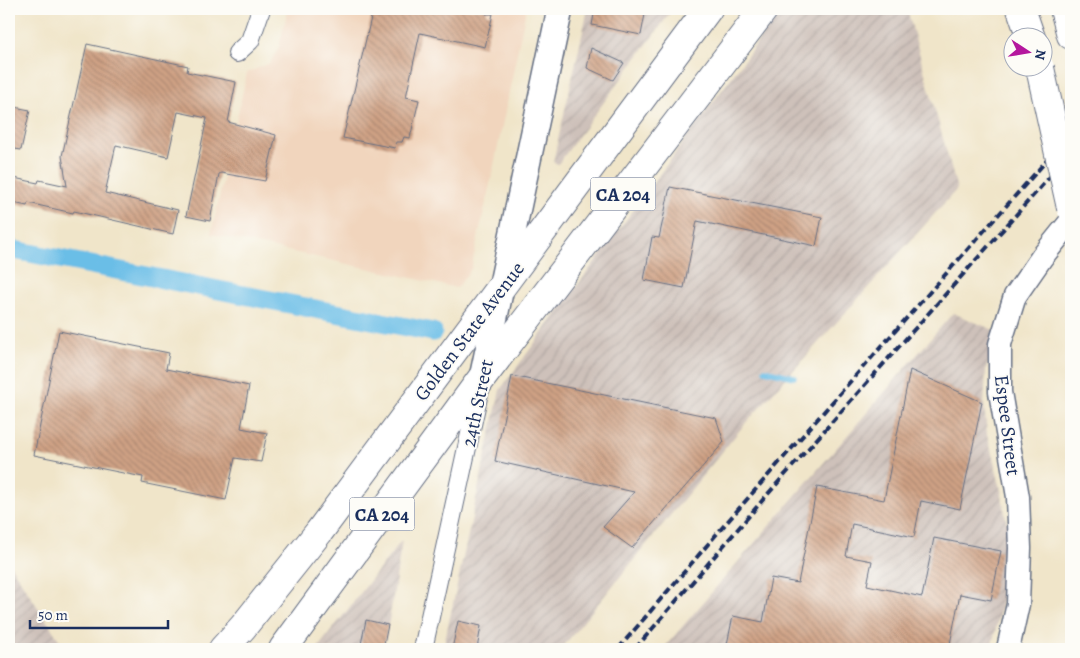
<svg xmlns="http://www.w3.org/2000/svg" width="1080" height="658" font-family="Alegreya,serif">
<defs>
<pattern id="industrial-furrows" width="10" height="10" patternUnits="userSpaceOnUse" patternTransform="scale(1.25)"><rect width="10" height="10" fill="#cec1ba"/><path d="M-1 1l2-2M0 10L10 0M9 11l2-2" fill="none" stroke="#b0a6a2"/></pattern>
<pattern id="building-back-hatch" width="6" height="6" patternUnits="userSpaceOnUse" patternTransform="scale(1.25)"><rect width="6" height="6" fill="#cfa184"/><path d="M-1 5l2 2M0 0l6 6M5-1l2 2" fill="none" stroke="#a7846f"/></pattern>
</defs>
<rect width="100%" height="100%" fill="#fdfcf7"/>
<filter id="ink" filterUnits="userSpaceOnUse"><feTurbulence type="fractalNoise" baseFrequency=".02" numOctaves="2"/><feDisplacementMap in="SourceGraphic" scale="10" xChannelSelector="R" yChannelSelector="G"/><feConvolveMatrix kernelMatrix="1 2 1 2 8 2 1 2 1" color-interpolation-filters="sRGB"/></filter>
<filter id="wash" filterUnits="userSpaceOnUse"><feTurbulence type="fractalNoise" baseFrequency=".0096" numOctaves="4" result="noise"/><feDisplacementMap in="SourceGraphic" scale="20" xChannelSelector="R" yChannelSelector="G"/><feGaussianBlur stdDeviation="1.12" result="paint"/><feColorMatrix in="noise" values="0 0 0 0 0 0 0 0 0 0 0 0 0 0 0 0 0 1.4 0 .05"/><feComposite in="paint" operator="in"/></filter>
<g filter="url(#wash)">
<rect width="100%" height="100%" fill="#f0e5c9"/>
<path fill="#f1d5bd" d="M 288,9 L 526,9 L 492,175 L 471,269 L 457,288 L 211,234 L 247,73 L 270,63 L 279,47 Z"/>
<path fill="url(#industrial-furrows)" d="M 588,9 L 673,9 L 558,164 L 553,162 Z
M 782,9 L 907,9 L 957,189 L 744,425 L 561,649 L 443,649 L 500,390 Z
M 953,313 L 996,331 L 986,370 L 984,404 L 987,434 L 1001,489 L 1006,520 L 1020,548 L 1007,557 L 1005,589 L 991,649 L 663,649 Z
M 402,540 L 392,603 L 384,649 L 317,649 Z
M 9,563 L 16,574 L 65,649 L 9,649 Z"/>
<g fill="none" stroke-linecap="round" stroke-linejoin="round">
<path stroke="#6bbee7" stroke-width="5.5" d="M 765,370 L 794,377"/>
<path stroke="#6bbee7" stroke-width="19" d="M 9,249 L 433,332"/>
</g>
<g id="blocks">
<path fill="url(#building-back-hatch)" d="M 373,9 L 487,9 L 486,14 L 493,14 L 485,47 L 420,33 L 406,97 L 419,100 L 410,138 L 404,137 L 402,142 L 396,142 L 395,148 L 343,138 Z
M 595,9 L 646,9 L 641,35 L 592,25 Z
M 87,44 L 188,66 L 187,72 L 236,82 L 228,122 L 276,135 L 265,181 L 221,173 L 219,174 L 210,221 L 186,216 L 207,118 L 178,112 L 168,157 L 116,145 L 105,193 L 178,210 L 173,234 L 74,211 L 73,213 L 28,203 L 27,206 L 9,202 L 9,177 L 38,183 L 39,180 L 67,186 L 62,156 Z
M 591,48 L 624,63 L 613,80 L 587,68 Z
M 9,106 L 30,110 L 21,150 L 9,148 Z
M 670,187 L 822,217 L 816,246 L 697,221 L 684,288 L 644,280 L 652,237 L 659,238 Z
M 59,331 L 169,353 L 166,369 L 249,386 L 241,428 L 267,433 L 261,462 L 235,458 L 226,500 L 142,483 L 143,477 L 34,455 Z
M 910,370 L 982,402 L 960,509 L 921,501 L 914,537 L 852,524 L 846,556 L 872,561 L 867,585 L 922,597 L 934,538 L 1001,551 L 991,600 L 960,594 L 949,649 L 726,649 L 733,616 L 763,622 L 771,578 L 798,583 L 817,487 L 884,500 Z
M 512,376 L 716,418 L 724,442 L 632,548 L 603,527 L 634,492 L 495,461 Z
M 366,620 L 388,625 L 383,649 L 360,649 Z
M 458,621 L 481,626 L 477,649 L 452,649 Z"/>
</g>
</g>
<g filter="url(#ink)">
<use href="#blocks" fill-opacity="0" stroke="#666f83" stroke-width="1"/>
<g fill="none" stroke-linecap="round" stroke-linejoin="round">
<g stroke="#666f83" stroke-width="20">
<path id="minor" d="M 237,53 L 250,41 L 261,9
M 423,649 L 480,388"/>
</g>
<g stroke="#666f83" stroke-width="25">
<path id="tertiary" d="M 1008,649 L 1018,604 L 1020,548 L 1018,497 L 1000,392 L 1000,344 L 1015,296 L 1042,257 L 1071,221"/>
</g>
<g stroke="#666f83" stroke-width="28">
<path id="secondary" d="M 482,378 L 560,9"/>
</g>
<g stroke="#666f83" stroke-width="30">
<path id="trunk" d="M 223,649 L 243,627 L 319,532 L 708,9
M 283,649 L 482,378 L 764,9"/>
</g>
<g stroke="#666f83" stroke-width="30">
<path id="motorway" d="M 1021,9 L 1031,38
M 1064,9 L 1071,35"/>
</g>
<use href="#minor" stroke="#fff" stroke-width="18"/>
<use href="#tertiary" stroke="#fff" stroke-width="22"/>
<use href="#secondary" stroke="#fff" stroke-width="25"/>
<use href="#trunk" stroke="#fff" stroke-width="28"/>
<use href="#motorway" stroke="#fff" stroke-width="28"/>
<path stroke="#1b2f5e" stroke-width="4" stroke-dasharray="8 4" stroke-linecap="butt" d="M 618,649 L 721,529 L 849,383 L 1071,133
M 635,649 L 767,495 L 1071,153"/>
<g stroke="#666f83" stroke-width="30" stroke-linecap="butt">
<path id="motorway-bridge" d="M 1040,68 L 1071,208"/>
</g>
<use href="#motorway-bridge" stroke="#fff" stroke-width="28"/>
</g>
</g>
<g text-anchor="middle" stroke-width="4" stroke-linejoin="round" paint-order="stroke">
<g fill="#fdfcf7" stroke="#5f6c8c" stroke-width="1">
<rect x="590.5" y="177.5" width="65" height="33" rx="4"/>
<rect x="349.5" y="497.5" width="65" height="33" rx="4"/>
</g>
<g font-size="19" font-weight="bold" fill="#1b2f5e">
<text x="623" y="201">CA 204</text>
<text x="382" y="521">CA 204</text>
</g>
<g font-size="20" fill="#1b2f5e" stroke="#fdfcf7">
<text transform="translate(469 331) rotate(-53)" y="7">Golden State Avenue</text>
<text transform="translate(477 403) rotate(-78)" y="7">24th Street</text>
<text transform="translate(1008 425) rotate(83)" y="7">Espee Street</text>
</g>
</g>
<rect width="1080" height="658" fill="none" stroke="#fdfcf7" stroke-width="30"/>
<g transform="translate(1028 52) rotate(102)"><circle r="24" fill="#fdfcf7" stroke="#a3aaba"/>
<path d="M0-4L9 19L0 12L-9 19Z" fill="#b5179e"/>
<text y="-8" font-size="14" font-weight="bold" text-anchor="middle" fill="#1b2f5e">N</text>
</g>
<path d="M30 620v8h138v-8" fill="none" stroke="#1b2f5e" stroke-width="2.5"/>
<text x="38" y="620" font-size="15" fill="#1b2f5e" stroke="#fdfcf7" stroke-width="4" paint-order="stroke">50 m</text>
</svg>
